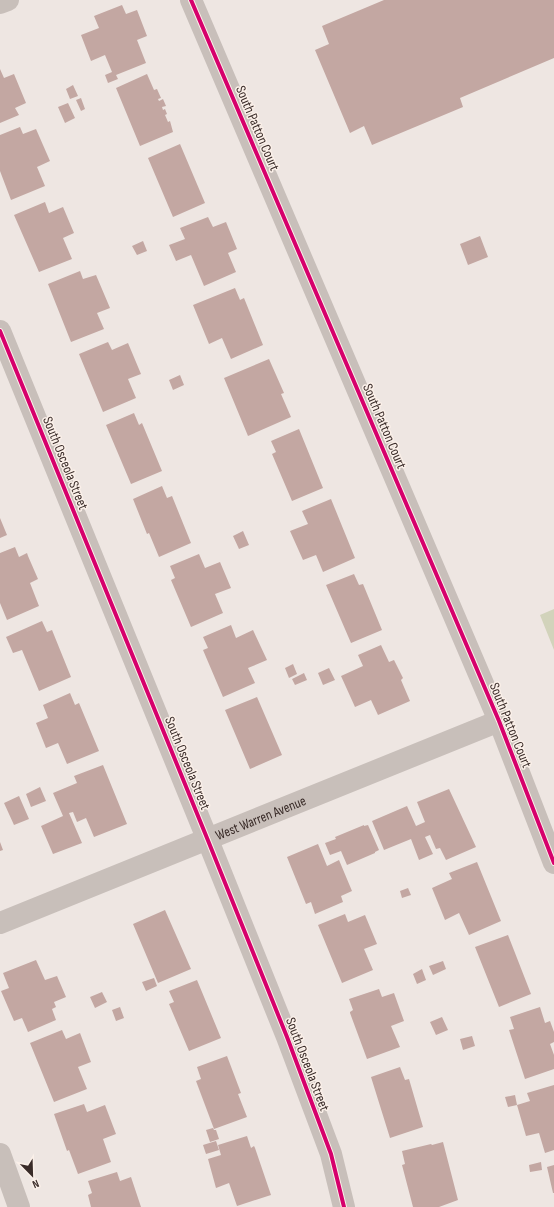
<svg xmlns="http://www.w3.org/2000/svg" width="554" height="1207" font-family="'Sofia Sans Condensed',sans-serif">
<rect width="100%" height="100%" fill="#eee6e2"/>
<path fill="#d2d3bb" d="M 554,609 L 554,650 L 540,615 Z"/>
<path fill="#c3a7a2" d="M 384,0 L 554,0 L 554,58 L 460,98 L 463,107 L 372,145 L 364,126 L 350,133 L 315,50 L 329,44 L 322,26 Z
M 122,5 L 126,14 L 137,10 L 147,36 L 137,40 L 146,63 L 116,75 L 118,79 L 108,83 L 105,75 L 112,72 L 105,55 L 91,61 L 81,35 L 99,28 L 94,16 Z
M 0,69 L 4,78 L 14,74 L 26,103 L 15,108 L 19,115 L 0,123 Z
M 147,74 L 154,90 L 157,89 L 161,98 L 158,99 L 159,101 L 163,99 L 166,106 L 162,107 L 163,110 L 165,109 L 167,114 L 165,115 L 168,122 L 170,121 L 173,132 L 140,146 L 116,88 Z
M 73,85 L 78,96 L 70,99 L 66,89 Z
M 81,98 L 85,109 L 81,111 L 76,100 Z
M 68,103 L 75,118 L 65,123 L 58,107 Z
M 20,127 L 23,134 L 36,129 L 50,161 L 37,167 L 45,186 L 11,200 L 0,171 L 0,135 Z
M 180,144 L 205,203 L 173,217 L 148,158 Z
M 45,202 L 49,213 L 63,207 L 74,233 L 63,238 L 72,259 L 39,272 L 14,215 Z
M 208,217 L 213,227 L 226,222 L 237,249 L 228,253 L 236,272 L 204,286 L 191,255 L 176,261 L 169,245 L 185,239 L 180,228 Z
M 480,236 L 488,257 L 468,265 L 460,244 Z
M 143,241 L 147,251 L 137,255 L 132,246 Z
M 80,271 L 83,279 L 96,275 L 110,308 L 97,313 L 104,329 L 71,342 L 48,284 Z
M 235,288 L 240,300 L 244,298 L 263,345 L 231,359 L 222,338 L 209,344 L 193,305 Z
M 108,342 L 112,350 L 128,343 L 141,374 L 128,379 L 136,398 L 103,412 L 79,354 Z
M 269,359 L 284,393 L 281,394 L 291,417 L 248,436 L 224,378 Z
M 180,375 L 184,385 L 173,390 L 169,380 Z
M 134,413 L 139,425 L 142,423 L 162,471 L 131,484 L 106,425 Z
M 299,429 L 323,488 L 292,501 L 272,454 L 276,452 L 271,441 Z
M 162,486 L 167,498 L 172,496 L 191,543 L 159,557 L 149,533 L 147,534 L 133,499 Z
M 331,499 L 355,558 L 323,572 L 316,555 L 303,560 L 290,531 L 308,524 L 302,511 Z
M 0,518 L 7,535 L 0,538 Z
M 243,531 L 249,545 L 239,549 L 233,536 Z
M 15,547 L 19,557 L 27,553 L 28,556 L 38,579 L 30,583 L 39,606 L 7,620 L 0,603 L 0,553 Z
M 199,554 L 205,568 L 220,562 L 231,588 L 215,594 L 223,613 L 191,627 L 171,580 L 175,578 L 170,566 Z
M 354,574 L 359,585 L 363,584 L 382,630 L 351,643 L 326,585 Z
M 42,621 L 47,632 L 52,630 L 71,677 L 39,691 L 22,650 L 13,653 L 6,637 Z
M 231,625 L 236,638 L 253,630 L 267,660 L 248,668 L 255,683 L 223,697 L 203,650 L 208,648 L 203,637 Z
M 381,645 L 389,662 L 394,660 L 403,678 L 401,680 L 410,701 L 378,715 L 371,700 L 355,707 L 341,676 L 363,666 L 358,655 Z
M 293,664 L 297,674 L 289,678 L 285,668 Z
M 329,668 L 335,680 L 323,685 L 318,673 Z
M 304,673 L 307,680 L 295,685 L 292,679 Z
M 70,693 L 75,705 L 79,703 L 99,751 L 67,764 L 58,743 L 46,748 L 36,723 L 48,718 L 43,705 Z
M 257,697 L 282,755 L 250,769 L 225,710 Z
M 103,765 L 127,824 L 94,837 L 86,818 L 77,822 L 73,812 L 69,813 L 82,843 L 53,854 L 41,826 L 63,816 L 53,793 L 77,783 L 74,776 Z
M 40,787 L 46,801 L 31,807 L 26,794 Z
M 449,789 L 476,847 L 446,860 L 440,848 L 436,849 L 430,835 L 425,837 L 433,854 L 419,860 L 411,839 L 384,850 L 372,821 L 407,806 L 416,826 L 425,822 L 417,802 Z
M 19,796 L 29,819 L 14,825 L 4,803 Z
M 364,825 L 364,826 L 368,825 L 379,850 L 375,852 L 375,853 L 347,865 L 341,851 L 330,855 L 325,843 L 336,839 L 335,837 Z
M 0,842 L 3,850 L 0,851 Z
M 318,844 L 327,866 L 339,860 L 352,891 L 341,896 L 343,902 L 315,914 L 311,902 L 306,904 L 287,857 Z
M 477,862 L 501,921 L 469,935 L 459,913 L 445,920 L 432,888 L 452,879 L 449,873 Z
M 408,888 L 411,895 L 402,898 L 400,891 Z
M 165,910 L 191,969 L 158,983 L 133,924 Z
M 345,914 L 348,922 L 365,915 L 377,944 L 364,949 L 373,970 L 342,983 L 318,925 Z
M 508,935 L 531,994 L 499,1007 L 475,947 Z
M 36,960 L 45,980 L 57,976 L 66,997 L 54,1002 L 56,1007 L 52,1009 L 56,1020 L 28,1032 L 22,1018 L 14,1021 L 1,991 L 9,988 L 3,973 Z
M 443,961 L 446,969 L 433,975 L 429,966 Z
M 422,969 L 426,980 L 417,984 L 413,974 Z
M 154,978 L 157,986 L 146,991 L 142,982 Z
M 197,980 L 221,1038 L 189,1051 L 169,1004 L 174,1002 L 169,991 Z
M 379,989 L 382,997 L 394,993 L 404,1021 L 391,1026 L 400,1047 L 367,1059 L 350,1013 L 350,1012 L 353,1010 L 349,999 Z
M 102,992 L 107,1002 L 95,1008 L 90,997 Z
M 120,1007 L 124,1018 L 116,1021 L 112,1010 Z
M 540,1007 L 545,1023 L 550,1021 L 554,1032 L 554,1042 L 550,1044 L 554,1055 L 554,1069 L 525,1079 L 509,1030 L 514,1029 L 510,1017 Z
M 442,1017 L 448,1030 L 436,1035 L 430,1022 Z
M 62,1030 L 66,1039 L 80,1033 L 91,1062 L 78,1067 L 87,1089 L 54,1102 L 30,1043 Z
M 472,1036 L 475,1046 L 463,1050 L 460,1039 Z
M 227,1056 L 241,1093 L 238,1094 L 247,1117 L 214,1129 L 196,1081 L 201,1079 L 197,1067 Z
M 400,1067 L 405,1080 L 409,1079 L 423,1127 L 390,1138 L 371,1077 Z
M 554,1085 L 554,1150 L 545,1153 L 539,1133 L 526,1136 L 517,1105 L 508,1107 L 505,1097 L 515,1095 L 517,1105 L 530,1101 L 527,1093 Z
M 84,1104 L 87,1112 L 105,1105 L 116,1134 L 103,1139 L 111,1162 L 78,1174 L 69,1150 L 67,1151 L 54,1114 Z
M 213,1128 L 214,1130 L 216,1130 L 219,1139 L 210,1142 L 206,1130 Z
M 247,1136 L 251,1148 L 254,1146 L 255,1148 L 271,1195 L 237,1206 L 229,1183 L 216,1188 L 208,1159 L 221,1155 L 218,1145 Z
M 216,1141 L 219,1150 L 206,1154 L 203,1145 Z
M 443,1142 L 458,1200 L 439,1207 L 413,1207 L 402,1165 L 405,1164 L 402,1151 L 431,1144 L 432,1145 Z
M 541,1162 L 542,1170 L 530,1172 L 529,1165 Z
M 554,1165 L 554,1193 L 553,1193 L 547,1167 Z
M 117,1172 L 120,1181 L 131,1177 L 141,1207 L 91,1207 L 88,1195 L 92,1193 L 88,1181 Z"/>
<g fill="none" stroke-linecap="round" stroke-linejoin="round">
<g stroke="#c8bfba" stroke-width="22">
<path d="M 191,0 L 499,721 L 554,863"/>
<path d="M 0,3 L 8,0"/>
<path d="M 0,331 L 207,838 L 287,1037 L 331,1154 L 344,1207"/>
<path id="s1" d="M 0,923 L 499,721"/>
<path d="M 0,1154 L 19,1207"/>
</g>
<g stroke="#fbf0e9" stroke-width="6">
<path id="cycleway" d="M 191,0 L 499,721 L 554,863
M 0,331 L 207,838 L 287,1037 L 331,1154 L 344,1207"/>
</g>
<use href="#cycleway" stroke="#d6006c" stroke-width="4"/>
</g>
<g text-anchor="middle" stroke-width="3" stroke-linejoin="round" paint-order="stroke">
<g font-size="14" fill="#392b28" stroke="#fbf0e9">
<text transform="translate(258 128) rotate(67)" y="5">South Patton Court</text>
<text transform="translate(385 426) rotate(67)" y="5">South Patton Court</text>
<text transform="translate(66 463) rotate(68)" y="5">South Osceola Street</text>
<text transform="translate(511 725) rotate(68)" y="5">South Patton Court</text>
<text transform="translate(188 763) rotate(68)" y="5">South Osceola Street</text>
<text dy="5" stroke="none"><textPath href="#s1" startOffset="281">West Warren Avenue</textPath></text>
<text transform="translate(308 1064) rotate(69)" y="5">South Osceola Street</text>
</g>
</g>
<g transform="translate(32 1175) rotate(157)" stroke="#fbf0e9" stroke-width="3" paint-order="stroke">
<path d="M0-3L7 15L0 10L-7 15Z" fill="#392b28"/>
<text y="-6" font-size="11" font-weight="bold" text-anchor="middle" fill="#392b28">N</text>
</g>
</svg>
